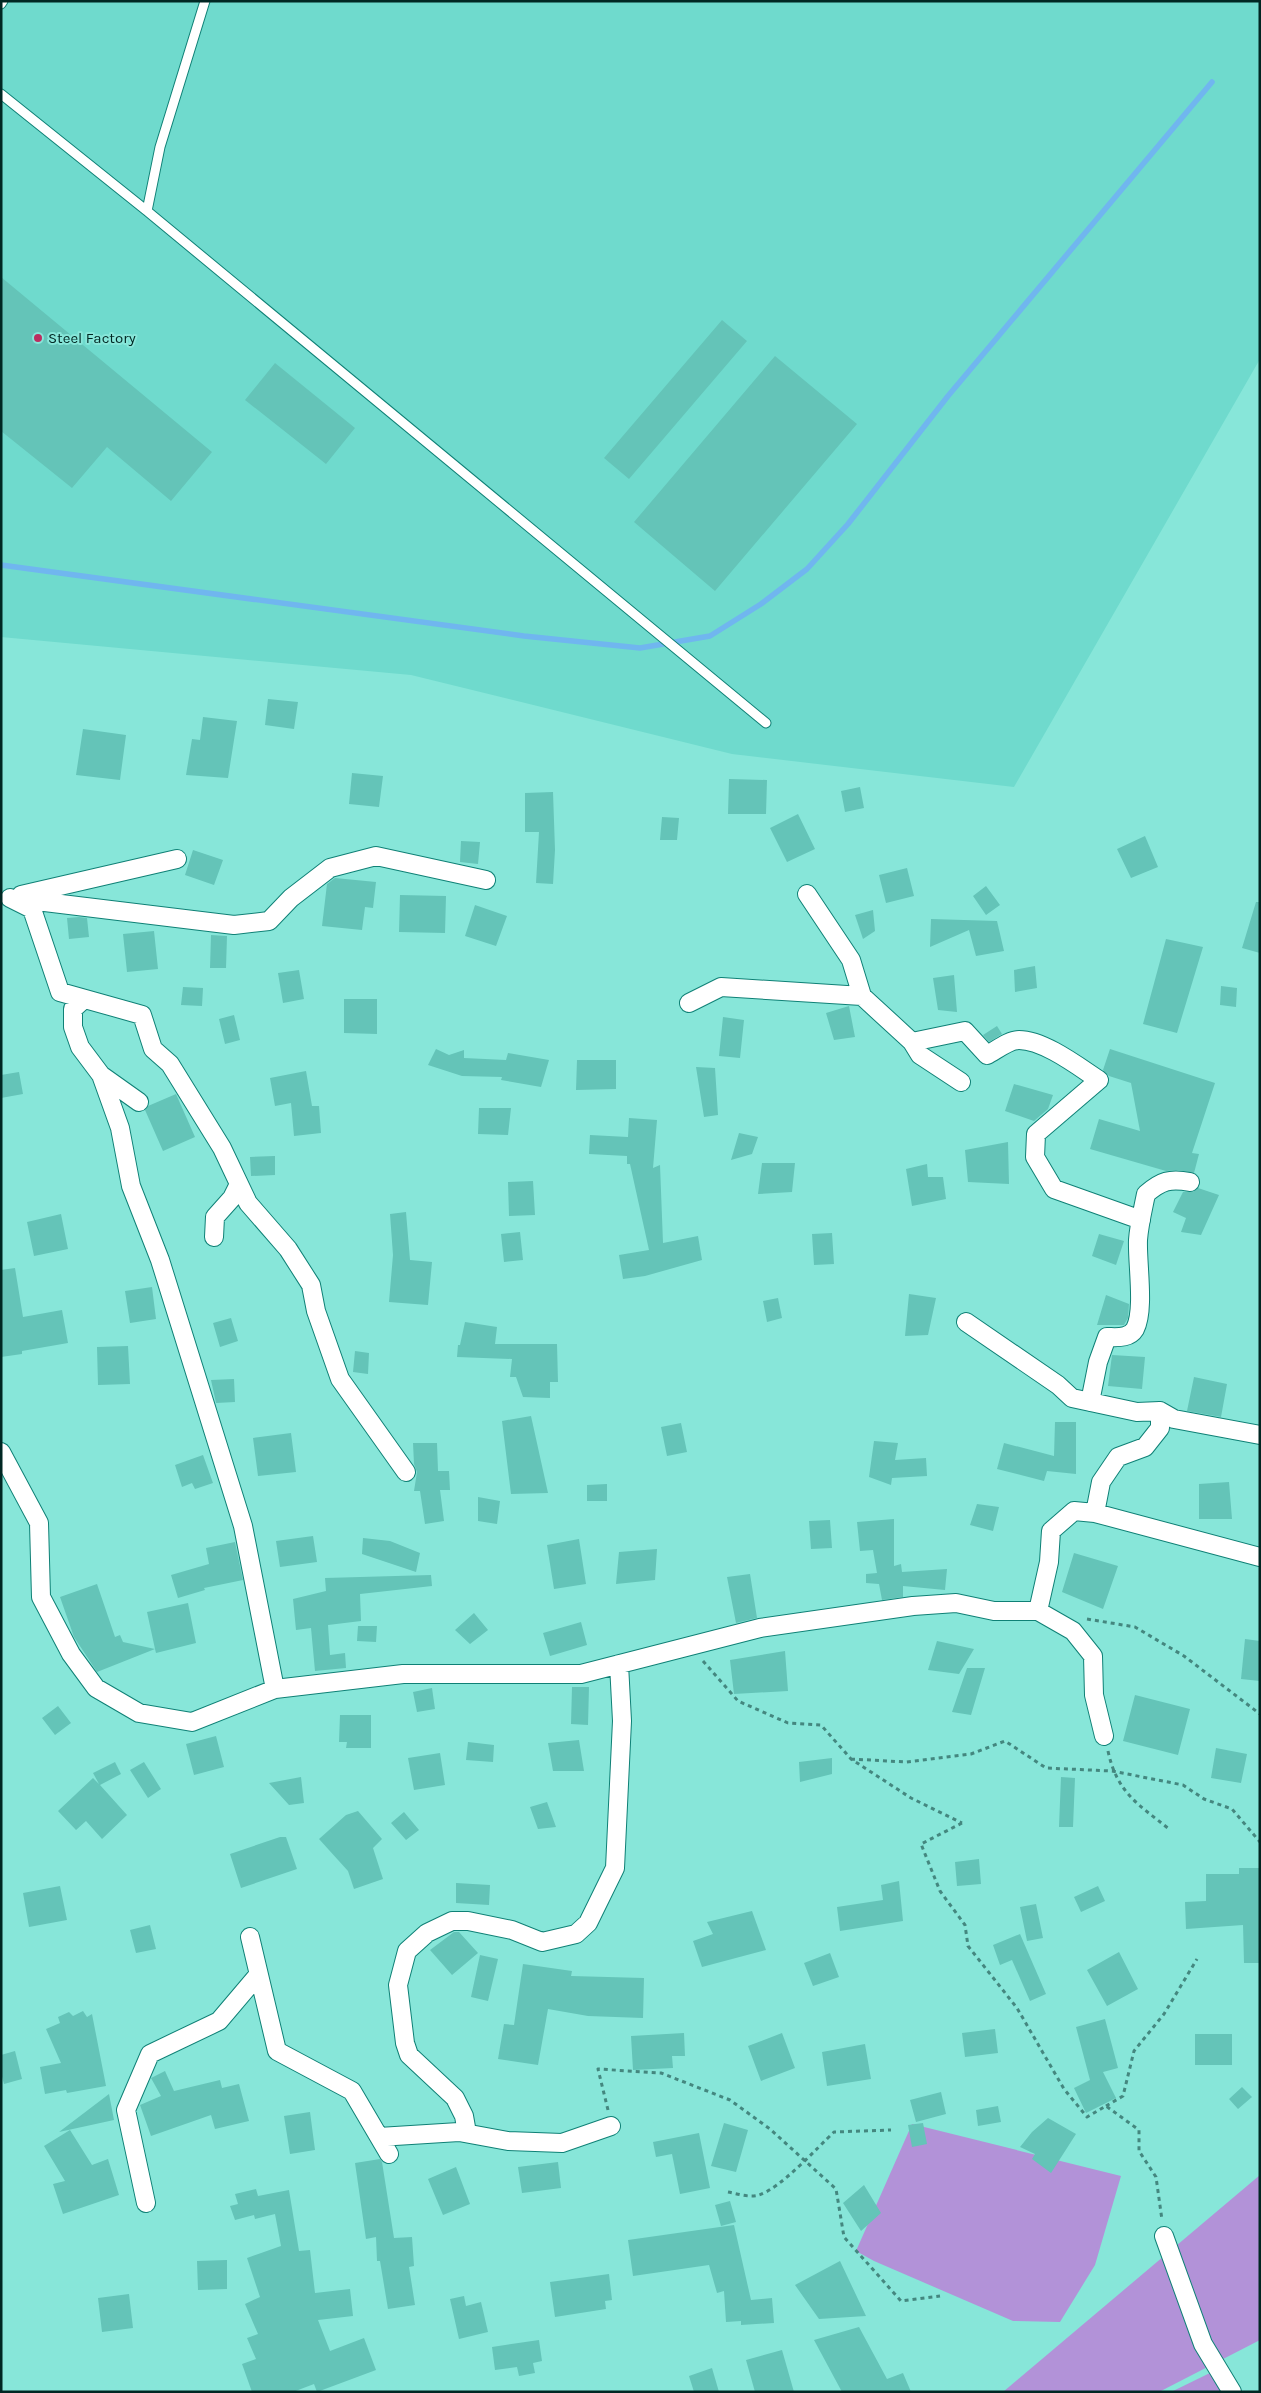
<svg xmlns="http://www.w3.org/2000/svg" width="1261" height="2393" font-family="Karla,sans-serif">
<rect width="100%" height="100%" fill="#87e6d9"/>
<path fill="#6fdacd" d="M 1,1 L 1260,1 L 1260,359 L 1014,787 L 732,754 L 411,675 L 1,637 Z"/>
<path fill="#b292d8" d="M 912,2124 L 1121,2176 L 1095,2265 L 1060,2322 L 1013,2321 L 874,2261 L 856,2251 Z
M 1260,2175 L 1260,2340 L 1159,2392 L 1003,2392 Z
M 1214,2371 L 1222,2392 L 1171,2392 Z"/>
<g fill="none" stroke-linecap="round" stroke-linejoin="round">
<path stroke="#70b6ef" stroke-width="5.5" d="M 1,565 L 524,636 L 640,648 L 710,636 L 761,604 L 807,569 L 848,524 L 948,396 L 1212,82"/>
</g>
<path fill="#64c4b8" d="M 1,277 L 212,452 L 171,501 L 107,447 L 72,488 L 1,431 Z
M 722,320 L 747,341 L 629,479 L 604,458 Z
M 775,356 L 857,424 L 715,591 L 634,522 Z
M 275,363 L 355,428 L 326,464 L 245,400 Z
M 268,699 L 298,702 L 294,729 L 265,725 Z
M 203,717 L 237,721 L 228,778 L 186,775 L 192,739 L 200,740 Z
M 83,729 L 126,735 L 120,780 L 76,775 Z
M 352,773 L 383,776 L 379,807 L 349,804 Z
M 729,779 L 767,780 L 766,814 L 728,814 Z
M 860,787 L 864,808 L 845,812 L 841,791 Z
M 553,792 L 555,850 L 553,884 L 536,883 L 539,832 L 525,832 L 525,793 Z
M 798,814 L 815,849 L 787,862 L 770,828 Z
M 662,817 L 679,818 L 677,840 L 660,840 Z
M 1145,836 L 1158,867 L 1131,878 L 1117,849 Z
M 461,841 L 480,842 L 478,864 L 460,862 Z
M 193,850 L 223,860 L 214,885 L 185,875 Z
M 907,868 L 914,896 L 886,903 L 879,875 Z
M 335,878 L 376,882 L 373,908 L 365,907 L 362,930 L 322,926 L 327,884 Z
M 986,886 L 1000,905 L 986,915 L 973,896 Z
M 400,895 L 446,896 L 445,933 L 399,932 Z
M 1256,902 L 1260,902 L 1260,953 L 1242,948 Z
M 475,905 L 507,916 L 496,946 L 465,936 Z
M 873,910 L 875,931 L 863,939 L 855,915 Z
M 79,917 L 87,918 L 89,937 L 69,939 L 67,918 Z
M 931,919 L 997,921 L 1004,951 L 976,956 L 969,930 L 930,947 Z
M 154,931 L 158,969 L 127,972 L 123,934 Z
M 211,935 L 227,936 L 226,968 L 210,968 Z
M 1166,939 L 1203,947 L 1177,1033 L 1143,1024 Z
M 1035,966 L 1037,988 L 1015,992 L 1014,970 Z
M 299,970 L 304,999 L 283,1003 L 278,973 Z
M 954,975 L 957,1012 L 938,1010 L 933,978 Z
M 1221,986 L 1237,988 L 1236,1007 L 1220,1005 Z
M 183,987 L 203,988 L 202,1006 L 181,1005 Z
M 344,999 L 377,999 L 377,1034 L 344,1033 Z
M 849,1006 L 855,1037 L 834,1040 L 826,1013 Z
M 234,1015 L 240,1040 L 225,1044 L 219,1019 Z
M 723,1017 L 744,1020 L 740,1058 L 719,1056 Z
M 997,1026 L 1002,1034 L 989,1042 L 983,1035 Z
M 436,1049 L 449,1055 L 464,1050 L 464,1058 L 506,1060 L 508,1053 L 549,1060 L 541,1087 L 501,1080 L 502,1077 L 462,1076 L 428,1065 Z
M 1110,1049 L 1215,1083 L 1192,1153 L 1199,1154 L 1194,1173 L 1178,1170 L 1166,1171 L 1090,1149 L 1099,1119 L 1140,1131 L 1131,1083 L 1109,1076 L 1103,1070 Z
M 577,1060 L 616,1060 L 616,1089 L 576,1090 Z
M 696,1067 L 715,1068 L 718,1115 L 704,1117 Z
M 306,1071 L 312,1106 L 319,1106 L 321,1133 L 294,1136 L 291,1103 L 275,1106 L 270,1078 Z
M 19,1072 L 23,1094 L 1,1098 L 1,1075 Z
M 1014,1084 L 1053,1095 L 1048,1109 L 1034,1121 L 1005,1111 Z
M 176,1094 L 195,1137 L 163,1151 L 145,1110 L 148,1106 Z
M 479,1108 L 511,1108 L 508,1135 L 478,1134 Z
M 629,1118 L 657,1120 L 653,1168 L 660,1165 L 663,1243 L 698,1236 L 702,1260 L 645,1276 L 623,1279 L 619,1255 L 649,1250 L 630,1164 L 627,1164 L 627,1156 L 589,1154 L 590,1135 L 628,1137 Z
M 739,1133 L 758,1137 L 752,1154 L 731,1160 Z
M 1008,1142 L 1009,1184 L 968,1182 L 965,1150 Z
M 275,1156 L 275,1175 L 251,1176 L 250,1157 Z
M 762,1163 L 795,1163 L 792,1192 L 758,1194 Z
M 927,1164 L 928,1177 L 943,1177 L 946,1199 L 912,1206 L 906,1169 Z
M 533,1181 L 535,1215 L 509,1216 L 508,1182 Z
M 1198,1188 L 1219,1195 L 1201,1235 L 1181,1232 L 1186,1218 L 1173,1212 L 1183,1192 L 1193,1192 Z
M 406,1212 L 410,1260 L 432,1262 L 428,1305 L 389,1302 L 393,1255 L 390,1214 Z
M 61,1214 L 68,1249 L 34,1256 L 27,1222 Z
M 520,1232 L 523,1260 L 504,1262 L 501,1234 Z
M 832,1233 L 834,1264 L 814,1265 L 812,1234 Z
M 1099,1234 L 1124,1241 L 1116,1265 L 1092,1256 Z
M 15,1268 L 23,1317 L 62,1310 L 68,1343 L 22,1351 L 22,1354 L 1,1357 L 1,1270 Z
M 152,1287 L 156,1319 L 130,1323 L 125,1291 Z
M 909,1294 L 936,1298 L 928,1335 L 905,1336 Z
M 1106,1295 L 1129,1304 L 1128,1318 L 1124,1325 L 1097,1325 Z
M 778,1298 L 782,1318 L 767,1322 L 763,1301 Z
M 231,1318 L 238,1341 L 220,1347 L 213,1323 Z
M 465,1322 L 497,1327 L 495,1344 L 557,1344 L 558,1382 L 550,1382 L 550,1398 L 523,1397 L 516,1377 L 510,1377 L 512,1359 L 457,1357 L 458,1345 L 460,1345 Z
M 128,1346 L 130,1384 L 98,1385 L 97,1347 Z
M 355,1351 L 369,1353 L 368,1374 L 353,1372 Z
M 1112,1355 L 1145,1357 L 1142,1389 L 1108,1386 Z
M 1194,1377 L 1227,1384 L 1221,1417 L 1187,1411 Z
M 234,1379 L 235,1402 L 216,1403 L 211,1380 Z
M 531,1416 L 548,1493 L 511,1494 L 502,1421 Z
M 1055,1422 L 1076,1422 L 1076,1474 L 1047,1471 L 1044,1481 L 997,1469 L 1004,1443 L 1054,1456 Z
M 681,1423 L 687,1452 L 667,1456 L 661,1427 Z
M 291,1433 L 296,1472 L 258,1476 L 253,1438 Z
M 874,1441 L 898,1443 L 895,1460 L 926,1458 L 927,1476 L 892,1478 L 891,1485 L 869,1477 Z
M 413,1443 L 437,1443 L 438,1471 L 449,1471 L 450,1490 L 440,1490 L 444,1521 L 425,1524 L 420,1491 L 414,1491 L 417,1472 L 414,1464 Z
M 203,1455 L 213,1483 L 195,1489 L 192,1483 L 182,1487 L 175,1465 Z
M 1229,1482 L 1232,1519 L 1199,1519 L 1199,1484 Z
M 607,1484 L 607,1501 L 587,1501 L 587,1485 Z
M 478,1497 L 500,1501 L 497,1524 L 478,1521 Z
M 977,1504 L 999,1507 L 993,1531 L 970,1525 Z
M 894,1519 L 894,1566 L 901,1564 L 902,1572 L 947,1569 L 945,1590 L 903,1586 L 903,1597 L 882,1600 L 879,1584 L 866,1583 L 866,1574 L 877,1573 L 873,1550 L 860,1551 L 857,1522 Z
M 830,1520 L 832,1548 L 811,1549 L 809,1521 Z
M 313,1536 L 317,1562 L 280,1567 L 276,1541 Z
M 363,1538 L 390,1541 L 420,1553 L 416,1572 L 362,1554 Z
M 579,1539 L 586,1584 L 554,1589 L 547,1545 Z
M 235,1542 L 243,1580 L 204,1588 L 205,1590 L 178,1598 L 171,1575 L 209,1564 L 206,1548 Z
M 657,1549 L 655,1580 L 616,1584 L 619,1552 Z
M 1074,1553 L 1118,1566 L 1103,1609 L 1062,1592 Z
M 750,1574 L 757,1618 L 736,1623 L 727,1577 Z
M 431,1575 L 432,1586 L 360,1594 L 361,1621 L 328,1625 L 330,1655 L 345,1653 L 346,1668 L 315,1671 L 311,1628 L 296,1630 L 293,1599 L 326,1591 L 325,1578 Z
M 97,1584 L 115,1637 L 120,1635 L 123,1642 L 155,1649 L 147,1612 L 188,1603 L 196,1643 L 156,1653 L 155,1649 L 97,1672 L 74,1637 L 60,1597 Z
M 474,1613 L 488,1630 L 470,1644 L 455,1630 Z
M 581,1622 L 587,1645 L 550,1656 L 543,1633 Z
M 358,1626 L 377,1626 L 376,1642 L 357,1641 Z
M 1245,1639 L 1260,1641 L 1260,1681 L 1241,1679 Z
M 937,1641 L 974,1649 L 959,1674 L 928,1670 Z
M 785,1651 L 788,1691 L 734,1694 L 730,1660 Z
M 967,1668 L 985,1668 L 971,1715 L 952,1712 Z
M 572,1687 L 589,1687 L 588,1725 L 571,1724 Z
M 432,1688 L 435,1709 L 417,1712 L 413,1692 Z
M 1135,1695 L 1190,1709 L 1178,1755 L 1123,1741 Z
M 58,1706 L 71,1723 L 55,1735 L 42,1718 Z
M 340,1715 L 371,1715 L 371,1748 L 346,1748 L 347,1742 L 339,1742 Z
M 216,1736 L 224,1767 L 194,1775 L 186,1744 Z
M 579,1740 L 584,1771 L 553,1771 L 548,1743 Z
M 468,1742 L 494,1745 L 493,1762 L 466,1760 Z
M 1216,1748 L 1247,1754 L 1241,1783 L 1211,1778 Z
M 440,1753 L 445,1785 L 414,1790 L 408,1758 Z
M 832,1758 L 832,1774 L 800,1782 L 799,1762 Z
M 115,1762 L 121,1774 L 100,1785 L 127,1815 L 102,1839 L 86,1821 L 76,1830 L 58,1811 L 93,1778 L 99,1784 L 93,1773 Z
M 144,1762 L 161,1789 L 148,1798 L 130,1770 Z
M 301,1777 L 304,1803 L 289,1805 L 269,1783 Z
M 1061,1777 L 1075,1778 L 1073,1827 L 1059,1827 Z
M 547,1802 L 556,1827 L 538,1829 L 530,1807 Z
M 358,1811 L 382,1839 L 373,1848 L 383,1879 L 354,1889 L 348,1871 L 319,1839 L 346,1815 Z
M 404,1812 L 419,1830 L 406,1840 L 391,1823 Z
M 280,1837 L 286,1837 L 297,1869 L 241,1888 L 230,1854 Z
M 979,1859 L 981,1884 L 957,1886 L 955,1862 Z
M 1239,1868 L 1260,1868 L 1260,1963 L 1244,1963 L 1243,1925 L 1186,1929 L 1185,1902 L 1206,1901 L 1206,1874 L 1239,1874 Z
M 899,1881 L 903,1921 L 840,1931 L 837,1907 L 883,1900 L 881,1885 Z
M 456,1883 L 490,1885 L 489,1905 L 456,1903 Z
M 60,1886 L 67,1920 L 29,1927 L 23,1893 Z
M 1098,1886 L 1105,1901 L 1081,1912 L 1074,1897 Z
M 1036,1904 L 1043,1938 L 1027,1941 L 1020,1907 Z
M 752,1911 L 766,1950 L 702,1967 L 693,1941 L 713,1934 L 707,1922 Z
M 150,1925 L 156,1949 L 136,1953 L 130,1930 Z
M 454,1932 L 459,1932 L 478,1953 L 452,1975 L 430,1950 Z
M 1020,1934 L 1046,1994 L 1030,2001 L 1012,1960 L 1000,1965 L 993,1945 Z
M 1119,1952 L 1138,1989 L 1107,2006 L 1087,1970 Z
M 830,1953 L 839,1977 L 813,1986 L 804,1963 Z
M 480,1955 L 498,1959 L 488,2001 L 471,1997 Z
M 523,1964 L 572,1971 L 571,1976 L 644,1978 L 643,2018 L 588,2016 L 548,2009 L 538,2065 L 498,2059 L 504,2024 L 514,2025 Z
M 83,2011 L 87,2017 L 92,2014 L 106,2086 L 67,2093 L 66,2090 L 45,2094 L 40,2067 L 61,2063 L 46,2029 L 60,2023 L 58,2017 L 69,2012 L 73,2016 Z
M 1105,2019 L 1118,2068 L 1103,2072 L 1116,2098 L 1086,2113 L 1074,2088 L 1090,2080 L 1076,2027 Z
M 995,2029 L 998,2053 L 965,2057 L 962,2033 Z
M 684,2033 L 685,2056 L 672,2056 L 673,2068 L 633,2070 L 631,2036 Z
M 782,2033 L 795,2068 L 761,2081 L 748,2046 Z
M 1195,2034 L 1232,2034 L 1232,2065 L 1195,2065 Z
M 865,2044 L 871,2079 L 827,2086 L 822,2052 Z
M 15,2051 L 22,2079 L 4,2084 L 1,2073 L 1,2055 Z
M 165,2071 L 174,2091 L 220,2080 L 222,2088 L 239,2084 L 249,2121 L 215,2129 L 211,2115 L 151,2136 L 140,2105 L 161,2096 L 151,2078 Z
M 1242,2087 L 1252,2097 L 1238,2109 L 1229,2099 Z
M 941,2092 L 946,2114 L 916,2122 L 910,2100 Z
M 109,2094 L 114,2120 L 59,2132 Z
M 998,2106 L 1001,2122 L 978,2126 L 976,2110 Z
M 310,2112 L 315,2150 L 290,2154 L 284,2116 Z
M 1048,2118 L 1076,2134 L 1051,2173 L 1032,2159 L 1035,2154 L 1020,2147 L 1032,2132 Z
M 724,2123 L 748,2130 L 736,2172 L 711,2166 Z
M 923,2123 L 927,2144 L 912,2147 L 908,2125 Z
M 70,2130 L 92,2165 L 108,2159 L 119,2195 L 63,2214 L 53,2184 L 65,2181 L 44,2146 Z
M 699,2133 L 710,2188 L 680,2194 L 672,2154 L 656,2157 L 653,2142 Z
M 380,2159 L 382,2162 L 394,2238 L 412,2237 L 414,2266 L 409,2267 L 415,2305 L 388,2309 L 380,2261 L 377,2261 L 376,2237 L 366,2239 L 355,2163 Z
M 558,2162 L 561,2188 L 522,2193 L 518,2167 Z
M 456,2167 L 470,2204 L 443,2215 L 428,2179 Z
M 864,2185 L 881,2213 L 861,2231 L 843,2203 Z
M 256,2189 L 258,2196 L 289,2190 L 299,2251 L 310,2250 L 315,2293 L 350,2289 L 353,2316 L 318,2320 L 330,2351 L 364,2338 L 376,2370 L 317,2392 L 314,2384 L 293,2392 L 252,2392 L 242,2364 L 256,2359 L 247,2338 L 258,2334 L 245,2304 L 260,2297 L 247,2258 L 281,2246 L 275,2214 L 255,2219 L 254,2215 L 235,2220 L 230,2206 L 238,2204 L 235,2194 Z
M 730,2201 L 736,2222 L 721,2226 L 715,2205 Z
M 734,2225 L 751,2300 L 772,2298 L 774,2323 L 741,2325 L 741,2321 L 726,2322 L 724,2291 L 717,2293 L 709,2265 L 633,2276 L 628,2240 Z
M 227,2260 L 227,2289 L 198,2290 L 197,2261 Z
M 840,2261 L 866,2316 L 819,2319 L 795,2285 Z
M 609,2274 L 612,2300 L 605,2301 L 606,2309 L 555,2317 L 550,2282 Z
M 129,2294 L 133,2328 L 102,2332 L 98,2298 Z
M 464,2296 L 466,2306 L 481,2302 L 488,2332 L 459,2339 L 450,2299 Z
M 859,2327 L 887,2379 L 903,2373 L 911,2392 L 842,2392 L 814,2340 Z
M 539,2340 L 542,2361 L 533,2363 L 535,2373 L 519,2376 L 517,2367 L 495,2370 L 492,2347 Z
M 782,2350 L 794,2392 L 755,2392 L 746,2360 Z
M 712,2368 L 719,2392 L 694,2392 L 689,2376 Z"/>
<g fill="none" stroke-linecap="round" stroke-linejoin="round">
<g stroke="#0f8176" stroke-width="11">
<path id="service" d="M 1,4 L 3,1
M 1,94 L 147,211 L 766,723
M 147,211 L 160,147 L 205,1"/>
</g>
<g stroke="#0f8176" stroke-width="20">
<path id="minor" d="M 807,894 L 851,960 L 862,996 L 912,1042 L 920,1055 L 961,1082
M 21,895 L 177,859
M 10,898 L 32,909 L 60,992 L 142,1015 L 153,1049 L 170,1064 L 222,1148 L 248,1203 L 288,1249 L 311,1285 L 316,1311 L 340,1379 L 406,1472
M 20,899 L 234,925 L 269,921 L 291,898 L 330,868 L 376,856 L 486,880
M 84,999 L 73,1009 L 73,1027 L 80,1047 L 101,1075 L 120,1128 L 131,1186 L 160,1260 L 243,1526 L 275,1689 L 403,1674 L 581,1674 L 760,1628 L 913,1606 L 956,1603 L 994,1611 L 1038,1611 L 1073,1631 L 1093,1656 L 1094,1695 L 1104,1736
M 689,1003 L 721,987 L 862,996
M 912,1042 L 965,1031 L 987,1055 C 995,1051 1009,1040 1019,1040 C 1044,1040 1079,1067 1099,1080 L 1036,1134 L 1035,1157 L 1054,1189 L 1141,1220
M 101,1075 L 139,1102
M 214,1237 L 215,1217 L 232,1198 L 239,1184
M 966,1322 L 1058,1385 L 1072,1398 L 1137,1412 L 1160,1411 L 1160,1428 L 1145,1447 L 1118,1457 L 1101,1482 L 1095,1513
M 1090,1402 L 1098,1362 L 1107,1337 C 1116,1337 1129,1339 1135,1329 C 1145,1310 1137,1263 1138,1240 C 1139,1225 1143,1209 1146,1194 C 1161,1181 1170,1178 1190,1182
M 1160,1411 L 1174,1419 L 1260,1435
M 1,1452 L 39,1523 L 41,1597 L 71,1654 L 96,1688 L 139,1713 L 192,1722 L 275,1689
M 1038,1611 L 1049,1562 L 1051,1531 L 1074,1511 L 1095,1513 L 1260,1557
M 250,1937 L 277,2051 L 352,2091 L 389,2154
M 467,2133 L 464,2116 L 455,2098 L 409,2055 L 405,2043 L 398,1985 L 407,1951 L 427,1933 L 452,1921 L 468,1921 L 512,1930 L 542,1942 L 576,1934 L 588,1923 L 615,1868 L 622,1721 L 619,1664
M 379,2137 L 459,2132 L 508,2141 L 562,2143 L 611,2126
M 146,2203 L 126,2110 L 150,2054 L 219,2021 L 258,1975
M 1164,2236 L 1203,2344 L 1232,2392"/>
</g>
<path stroke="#44877f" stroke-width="3" stroke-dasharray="4 4" stroke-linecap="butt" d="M 1087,1619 L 1135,1627 L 1184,1656 L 1260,1714
M 703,1661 L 738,1701 L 788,1723 L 821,1725 L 851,1759 L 911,1798 L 962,1823
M 1108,1751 C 1117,1793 1138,1804 1169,1829
M 851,1759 L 906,1762 L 971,1754 L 1005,1741 L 1046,1768 L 1112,1771 L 1183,1785 L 1204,1799 L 1232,1809 L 1260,1842
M 962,1823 L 921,1844 L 940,1891 L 965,1925 L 968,1946 L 1017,2008 L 1064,2089 L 1087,2117 L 1106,2106 L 1139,2130 L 1139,2151 L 1156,2177 L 1162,2220
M 1106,2106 L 1123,2096 L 1134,2051 L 1164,2014 L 1197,1959
M 608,2110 L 598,2069 L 661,2073 L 730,2100 L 770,2129 L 836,2189 L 844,2237 L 901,2301 L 940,2296
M 728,2192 C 738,2194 750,2198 759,2195 C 781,2188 817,2148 834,2132 L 891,2130"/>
<use href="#service" stroke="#fff" stroke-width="9"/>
<use href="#minor" stroke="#fff" stroke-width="18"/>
</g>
<circle fill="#bb2e60" stroke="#87e6d9" stroke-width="2" cx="38" cy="338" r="5"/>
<g text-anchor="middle" stroke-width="4" stroke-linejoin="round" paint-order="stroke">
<g font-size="15" fill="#002723" stroke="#87e6d9" text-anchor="start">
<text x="48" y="343">Steel Factory</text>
</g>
</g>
<rect width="1261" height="2393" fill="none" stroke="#002723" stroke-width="5"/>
</svg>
